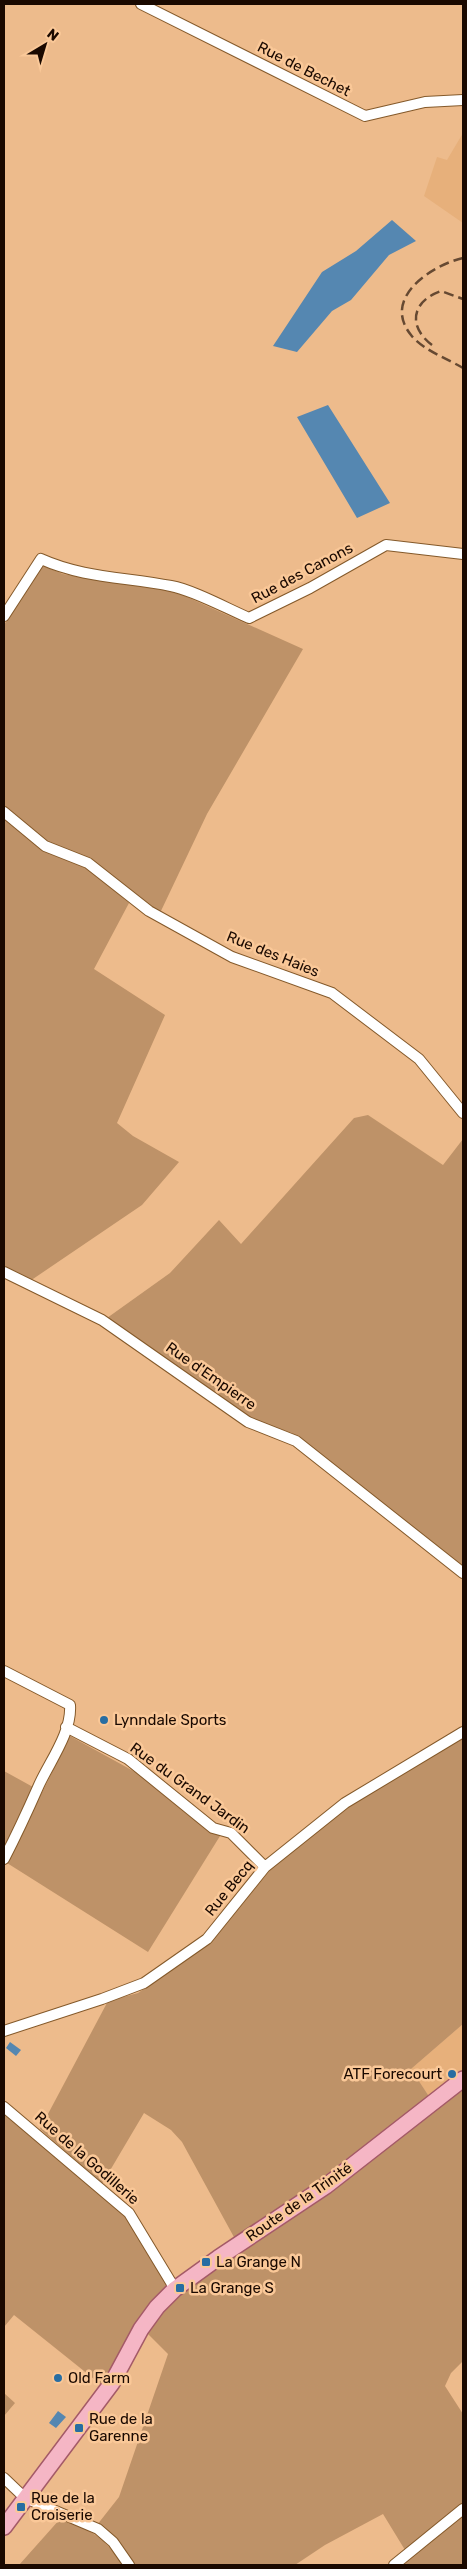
<svg xmlns="http://www.w3.org/2000/svg" width="467" height="2569" font-family="Rubik,sans-serif">
<rect width="100%" height="100%" fill="#edbb8c"/>
<path fill="#e7b07b" d="M 463,133 L 463,223 L 424,196 L 437,157 L 447,160 Z
M 463,2024 L 463,2074 L 432,2101 L 411,2069 Z"/>
<path fill="#be9268" d="M 41,565 L 63,574 L 91,579 L 176,592 L 303,649 L 207,814 L 160,913 L 53,846 L 4,808 L 4,625 Z
M 4,816 L 53,855 L 87,867 L 129,903 L 94,969 L 165,1015 L 117,1123 L 133,1136 L 179,1162 L 142,1205 L 30,1281 L 4,1269 Z
M 368,1115 L 443,1165 L 463,1139 L 463,1568 L 292,1433 L 254,1420 L 107,1318 L 170,1273 L 219,1220 L 241,1244 L 354,1118 Z
M 463,1735 L 463,2024 L 411,2069 L 432,2101 L 323,2180 L 235,2239 L 182,2142 L 171,2130 L 144,2113 L 102,2184 L 40,2129 L 108,2001 L 138,1993 L 209,1944 L 271,1869 L 315,1832 L 362,1798 Z
M 70,1736 L 137,1773 L 189,1816 L 220,1836 L 148,1952 L 7,1863 Z
M 4,1771 L 33,1787 L 4,1847 Z
M 463,2087 L 463,2361 L 451,2373 L 445,2386 L 463,2414 L 463,2504 L 405,2550 L 383,2514 L 325,2545 L 295,2565 L 133,2565 L 97,2525 L 119,2497 L 168,2354 L 147,2333 L 158,2317 L 178,2295 Z
M 4,2111 L 124,2214 L 169,2287 L 140,2317 L 104,2387 L 14,2315 L 4,2327 Z
M 4,2393 L 15,2403 L 4,2416 Z
M 463,2514 L 463,2565 L 399,2565 Z
M 60,2519 C 94,2532 102,2535 123,2565 L 19,2565 Z"/>
<path fill="#5587b1" d="M 392,220 L 416,241 L 389,255 L 351,300 L 332,311 L 297,352 L 273,346 L 322,272 L 356,251 Z
M 328,405 L 390,503 L 357,518 L 297,417 Z
M 10,2042 L 21,2050 L 16,2056 L 6,2048 Z
M 58,2411 L 66,2417 L 56,2428 L 49,2423 Z"/>
<g fill="none" stroke-linecap="round" stroke-linejoin="round">
<g stroke="#84592a" stroke-width="12">
<path id="minor" d="M 141,4 L 365,116 L 425,102 L 463,100
M 4,616 L 41,559 C 83,578 126,577 171,586 C 193,590 226,608 249,618 L 310,588 L 386,545 L 463,554
M 4,812 L 45,846 L 88,863 L 149,911 L 232,957 L 332,993 L 419,1059 L 463,1113
M 4,1272 L 102,1320 L 248,1422 L 296,1441 L 463,1573
M 4,1671 L 70,1705 C 72,1732 50,1761 39,1785 C 28,1810 17,1834 4,1859
M 66,1727 L 128,1759 L 213,1828 L 231,1833 L 265,1867
M 4,2031 L 102,1999 L 144,1983 L 207,1939 L 265,1867 L 345,1803 L 463,1732
M 4,2107 L 129,2213 L 175,2289
M 4,2478 L 25,2498 L 98,2529 L 113,2542 L 129,2565
M 394,2565 L 463,2509"/>
</g>
<g stroke="#a45a67" stroke-width="18">
<path id="primary" d="M 4,2527 L 112,2383 L 141,2329 L 157,2307 L 175,2289 L 218,2258 L 326,2186 L 463,2079"/>
</g>
<use href="#minor" stroke="#fff" stroke-width="10"/>
<use href="#primary" stroke="#f5b6c5" stroke-width="15"/>
<path stroke="#664932" stroke-width="2.5" stroke-dasharray="10 5" stroke-linecap="butt" d="M 463,258 C 432,265 381,298 411,335 C 423,350 446,358 463,368
M 432,345 C 407,326 412,301 441,291 L 463,299"/>
</g>
<g fill="#286da2" stroke="#fac898" stroke-width="2">
<circle cx="104" cy="1720" r="5"/>
<circle cx="452" cy="2074" r="5"/>
<rect x="201" y="2257" width="10" height="10" rx="2.5"/>
<rect x="175" y="2283" width="10" height="10" rx="2.5"/>
<circle cx="58" cy="2378" r="5"/>
<rect x="74" y="2423" width="10" height="10" rx="2.5"/>
<rect x="16" y="2502" width="10" height="10" rx="2.5"/>
</g>
<g text-anchor="middle" stroke-width="5" stroke-linejoin="round" paint-order="stroke">
<g font-size="15" fill="#1a0900" stroke="#fac898">
<text transform="translate(304 69) rotate(27)" y="5">Rue de Bechet</text>
<text transform="translate(302 573) rotate(-28)" y="5">Rue des Canons</text>
<text transform="translate(273 954) rotate(22)" y="5">Rue des Haies</text>
<text transform="translate(211 1376) rotate(35)" y="5">Rue d'Empierre</text>
<text transform="translate(190 1788) rotate(36)" y="5">Rue du Grand Jardin</text>
<text transform="translate(229 1888) rotate(-51)" y="5">Rue Becq</text>
<text transform="translate(87 2158) rotate(41)" y="5">Rue de la Godillerie</text>
<text transform="translate(299 2202) rotate(-35)" y="5">Route de la Trinité</text>
</g>
<g font-size="15" fill="#1a0900" stroke="#fac898" text-anchor="start">
<text x="114" y="1725">Lynndale Sports</text>
<text x="442" y="2079" text-anchor="end">ATF Forecourt</text>
<text x="216" y="2267">La Grange N</text>
<text x="190" y="2293">La Grange S</text>
<text x="68" y="2383">Old Farm</text>
<text x="89" y="2424">Rue de la<tspan x="89" dy="17">Garenne</tspan></text>
<text x="31" y="2503">Rue de la<tspan x="31" dy="17">Croiserie</tspan></text>
</g>
</g>
<rect width="467" height="2569" fill="none" stroke="#1a0900" stroke-width="10"/>
<g transform="translate(45 45) rotate(38)" stroke="#fac898" stroke-width="4" paint-order="stroke">
<path d="M0-4L9 19L0 12L-9 19Z" fill="#1a0900"/>
<text y="-8" font-size="14" font-weight="bold" text-anchor="middle" fill="#1a0900">N</text>
</g>
</svg>
